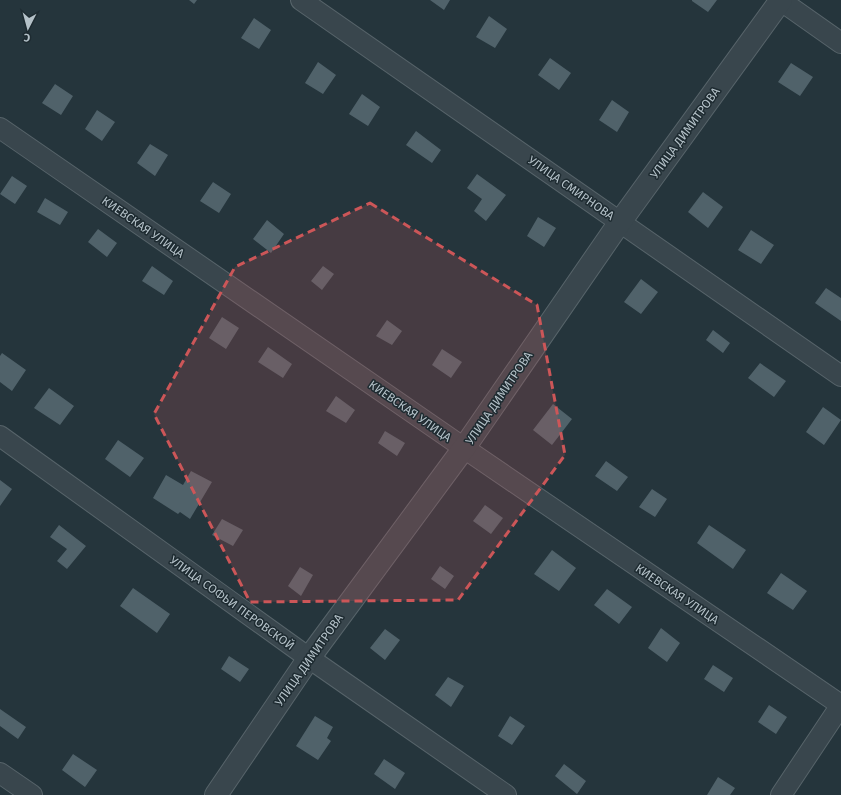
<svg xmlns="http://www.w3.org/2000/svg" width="841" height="795" font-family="'Fira Sans',sans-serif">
<rect width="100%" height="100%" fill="#25353c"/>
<path fill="#50626a" d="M 189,0 L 197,0 L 194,4 Z
M 430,0 L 450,0 L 444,10 Z
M 692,0 L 717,0 L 708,12 L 692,1 Z
M 489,16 L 507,29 L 495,48 L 476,37 Z
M 254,18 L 271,30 L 259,49 L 241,38 Z
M 550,58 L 571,73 L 559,90 L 538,75 Z
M 318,62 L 336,75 L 323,94 L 305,83 Z
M 791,63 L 813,77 L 800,96 L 778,82 Z
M 55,84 L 73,96 L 61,115 L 42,103 Z
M 362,94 L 380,107 L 368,126 L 349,114 Z
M 612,100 L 629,112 L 617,132 L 599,120 Z
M 97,110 L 115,122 L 102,141 L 85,129 Z
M 416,131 L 441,150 L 432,163 L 406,145 Z
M 150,144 L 168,155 L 155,176 L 137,163 Z
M 477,174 L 506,195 L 486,221 L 474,211 L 482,199 L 467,188 Z
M 12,176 L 27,186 L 15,204 L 0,194 Z
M 213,182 L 231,194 L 219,213 L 200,201 Z
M 703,192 L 723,207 L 708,228 L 688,212 Z
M 45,198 L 68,212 L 60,225 L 37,212 Z
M 538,217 L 556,228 L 544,247 L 527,236 Z
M 267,220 L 284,234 L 271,253 L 253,239 Z
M 98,229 L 117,243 L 107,257 L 88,242 Z
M 751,230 L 774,245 L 761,264 L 738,250 Z
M 152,266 L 173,281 L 164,295 L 142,281 Z
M 323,266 L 334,274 L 322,290 L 311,281 Z
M 641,279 L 658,292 L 641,314 L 624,302 Z
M 826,288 L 841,298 L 841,321 L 815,303 Z
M 222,317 L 239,328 L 226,349 L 209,338 Z
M 387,320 L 402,331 L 392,345 L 376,336 Z
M 713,330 L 730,343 L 723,353 L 706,340 Z
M 268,347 L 292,364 L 283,378 L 258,362 Z
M 442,349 L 462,362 L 451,378 L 432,365 Z
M 2,353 L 26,370 L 12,391 L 0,382 L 0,356 Z
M 760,363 L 786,381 L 774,397 L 748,378 Z
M 49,388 L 74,406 L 60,425 L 34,408 Z
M 336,396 L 355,410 L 346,423 L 326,411 Z
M 553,404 L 572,419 L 552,445 L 533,430 Z
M 823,407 L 841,420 L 824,445 L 806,432 Z
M 385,431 L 405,443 L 397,456 L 378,443 Z
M 118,440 L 144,458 L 130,477 L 105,459 Z
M 606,461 L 628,477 L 617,491 L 595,476 Z
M 191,471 L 212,482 L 190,519 L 180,512 L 178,514 L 153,498 L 166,475 L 183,485 Z
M 0,480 L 12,489 L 0,506 Z
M 652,489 L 667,499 L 655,517 L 639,507 Z
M 485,505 L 503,518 L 491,534 L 473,521 Z
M 222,519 L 243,530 L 233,546 L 212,535 Z
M 59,525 L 86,546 L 67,569 L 57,561 L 67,549 L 50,537 Z
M 709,525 L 746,550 L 733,569 L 697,543 Z
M 552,550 L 576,568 L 559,591 L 534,574 Z
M 440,566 L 454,576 L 445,589 L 431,579 Z
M 300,567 L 313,575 L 301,596 L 288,586 Z
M 781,573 L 807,591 L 793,610 L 767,593 Z
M 133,588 L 170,614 L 157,633 L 120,606 Z
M 607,589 L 632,607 L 619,624 L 594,605 Z
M 661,628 L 680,643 L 667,662 L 648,648 Z
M 385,629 L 400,640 L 385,660 L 370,648 Z
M 229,656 L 249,669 L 240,682 L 221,669 Z
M 713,665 L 733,678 L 724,692 L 704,679 Z
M 448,677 L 464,686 L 451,707 L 435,695 Z
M 769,705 L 787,717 L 776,734 L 758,722 Z
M 0,709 L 26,727 L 18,739 L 0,726 Z
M 315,716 L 333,727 L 327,738 L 331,741 L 318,760 L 296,746 Z
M 510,716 L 525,726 L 512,745 L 498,736 Z
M 73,754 L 97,770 L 85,787 L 62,770 Z
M 384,759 L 405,773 L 395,789 L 374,774 Z
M 564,764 L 586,781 L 577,794 L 555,776 Z
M 718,777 L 735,788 L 730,795 L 707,795 Z"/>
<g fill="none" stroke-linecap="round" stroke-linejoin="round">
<g stroke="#57646a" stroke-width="22">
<path id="minor" d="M 301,0 L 841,376
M 780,0 L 841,43
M 0,128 L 464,448 L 841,705
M 0,436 L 309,658 L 506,795
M 0,773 L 32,795
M 781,795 L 841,705"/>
</g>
<g stroke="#57646a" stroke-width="24">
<path id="tertiary" d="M 216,795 L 309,658 L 464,448 L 620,222 L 781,0"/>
</g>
<use href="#minor" stroke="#39464d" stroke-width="20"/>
<use href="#tertiary" stroke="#39464d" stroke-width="22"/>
</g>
<path fill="#cc5658" fill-opacity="0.2" stroke="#cc5658" stroke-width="3" stroke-dasharray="8 5" stroke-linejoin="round" d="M 370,203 L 537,305 L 565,455 L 458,600 L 250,602 L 154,414 L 235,267 Z"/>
<g text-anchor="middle" stroke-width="3" stroke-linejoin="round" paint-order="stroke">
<g font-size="12" fill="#b4c1c8" stroke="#1e2b31">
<text transform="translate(685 133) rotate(-54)" y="4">УЛИЦА ДИМИТРОВА</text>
<text transform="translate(571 188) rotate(35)" y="4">УЛИЦА СМИРНОВА</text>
<text transform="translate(143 227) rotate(35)" y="4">КИЕВСКАЯ УЛИЦА</text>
<text transform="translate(499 398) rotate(-56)" y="4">УЛИЦА ДИМИТРОВА</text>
<text transform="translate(410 411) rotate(35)" y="4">КИЕВСКАЯ УЛИЦА</text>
<text transform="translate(677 594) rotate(34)" y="4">КИЕВСКАЯ УЛИЦА</text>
<text transform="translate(232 603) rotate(36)" y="4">УЛИЦА СОФЬИ ПЕРОВСКОЙ</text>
<text transform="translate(309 660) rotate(-55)" y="4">УЛИЦА ДИМИТРОВА</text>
</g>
</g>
<g transform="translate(28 28) rotate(186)" stroke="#1e2b31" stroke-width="3" paint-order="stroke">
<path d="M0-3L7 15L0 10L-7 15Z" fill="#b4c1c8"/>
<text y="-6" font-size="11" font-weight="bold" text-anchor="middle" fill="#b4c1c8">С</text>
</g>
</svg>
